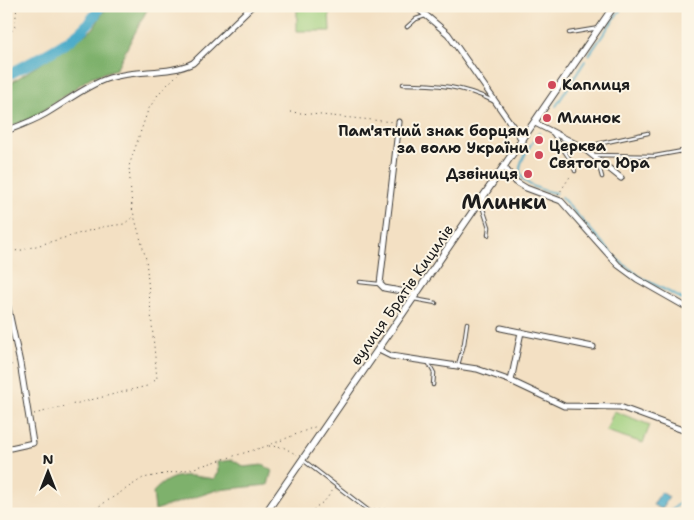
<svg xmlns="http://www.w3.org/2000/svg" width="694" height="520" font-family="'Shantell Sans',sans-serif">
<rect width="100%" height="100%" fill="#fcf5e5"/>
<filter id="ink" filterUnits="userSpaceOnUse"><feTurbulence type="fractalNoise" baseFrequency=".02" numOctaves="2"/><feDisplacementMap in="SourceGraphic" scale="10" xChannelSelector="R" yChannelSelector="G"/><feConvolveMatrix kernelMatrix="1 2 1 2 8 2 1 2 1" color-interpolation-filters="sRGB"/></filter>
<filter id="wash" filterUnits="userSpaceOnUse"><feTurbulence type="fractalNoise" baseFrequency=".0096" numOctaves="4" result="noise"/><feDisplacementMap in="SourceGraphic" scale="20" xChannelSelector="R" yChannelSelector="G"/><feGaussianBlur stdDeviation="1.12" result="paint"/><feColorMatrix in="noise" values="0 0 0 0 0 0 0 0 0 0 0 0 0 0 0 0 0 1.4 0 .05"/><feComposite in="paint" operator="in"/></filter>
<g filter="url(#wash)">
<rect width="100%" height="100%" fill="#f3e0c3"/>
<path fill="#9ece7c" stroke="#5d754c" d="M 297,7 L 329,11 L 330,31 L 297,31 Z
M 614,411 L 650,425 L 643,443 L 606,431 Z"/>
<path fill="#7eb16c" stroke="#4d6644" d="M 107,6 L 149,6 L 116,69 L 91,77 L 31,119 L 6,128 L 6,86 L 93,29 Z
M 233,460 L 244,467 L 263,465 L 272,470 L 268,485 L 217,490 L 155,510 L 153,492 C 173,471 187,475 214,479 L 218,471 L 217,462 Z"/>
<path fill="#48aac8" stroke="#326372" d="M 661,492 L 669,497 L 662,509 L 653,505 Z"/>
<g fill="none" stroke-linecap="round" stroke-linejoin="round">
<path stroke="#48aac8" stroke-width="2" d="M 589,55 L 623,6
M 556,106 L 585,61
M 539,133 C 515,166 507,184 556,193
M 561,197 L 618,260 L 642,278 L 688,302
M 667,514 L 688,496"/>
<path stroke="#48aac8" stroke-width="11" d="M 6,76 C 37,58 84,41 100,6"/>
</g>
</g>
<g filter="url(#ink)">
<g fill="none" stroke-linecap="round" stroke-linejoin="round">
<g stroke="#3c3935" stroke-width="4.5">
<path id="service" d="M 407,27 L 416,19 L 425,16
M 569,33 L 599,28
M 403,84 C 435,84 464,86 493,101
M 553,134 L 573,164 L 575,171
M 584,147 L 648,133
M 593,155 L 655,156 L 688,150
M 598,162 L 602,177
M 481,203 L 489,227 L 488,235
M 360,282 L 379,284
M 414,299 L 436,303
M 428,362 L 434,373 L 433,385
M 458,365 L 464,344 L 467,323
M 303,460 L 373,514"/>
</g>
<g stroke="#3c3935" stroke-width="7">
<path id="minor" d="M 415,6 L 448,34 L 523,141
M 399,122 L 380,284 L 384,288 L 417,294
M 535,123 L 582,147 L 621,178
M 6,131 C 19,126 33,121 45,114 C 66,102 84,87 106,79 C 134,69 169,75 193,63 L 252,6
M 505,168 L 516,182 L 526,188 L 561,201 L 618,265 L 637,279 L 688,308
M 6,298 L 20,363 L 33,443 L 6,449
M 501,328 L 593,347
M 379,350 L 391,356 L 477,369 L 511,381 L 564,406 L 620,407 L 688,432
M 511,381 L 521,332"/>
</g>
<g stroke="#3c3935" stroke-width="8">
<path id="tertiary" d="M 265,514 L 614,6"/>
</g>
<path stroke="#3c3935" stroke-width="1" stroke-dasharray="1 4" stroke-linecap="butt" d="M 6,39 L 15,26 L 17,6
M 290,112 L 393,122
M 558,195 L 571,175
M 6,252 L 22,250 L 102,227 L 124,224 L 134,216
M 6,366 L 15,364
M 34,414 L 147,386 L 157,379 L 146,259 L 132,208 L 129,166 L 148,110 L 159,93 L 178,74
M 269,446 L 283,447 L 297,455
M 374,509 L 384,509 L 400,514
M 87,514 L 143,478 L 191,469 L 267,446 L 317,426
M 311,514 C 316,502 325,507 332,489"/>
<use href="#service" stroke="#fff" stroke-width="2.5"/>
<use href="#minor" stroke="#fff" stroke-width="5"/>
<use href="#tertiary" stroke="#fff" stroke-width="6"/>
</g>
</g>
<g fill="#d1495b" stroke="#fcf5e5" stroke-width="2">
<circle cx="552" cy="85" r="5"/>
<circle cx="547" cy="118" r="5"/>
<circle cx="539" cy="140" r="5"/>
<circle cx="539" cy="155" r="5"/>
<circle cx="528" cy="174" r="5"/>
</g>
<g text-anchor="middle" stroke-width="4" stroke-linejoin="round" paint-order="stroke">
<g font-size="15" font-weight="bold" fill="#1c1c1c" stroke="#fcf5e5" text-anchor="start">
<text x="562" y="90">Каплиця</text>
<text x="557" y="123">Млинок</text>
<text x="529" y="136" text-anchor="end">Пам'ятний знак борцям<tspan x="529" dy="17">за волю України</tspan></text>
<text x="549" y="151">Церква<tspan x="549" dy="17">Святого Юра</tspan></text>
<text x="518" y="179" text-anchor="end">Дзвіниця</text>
</g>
<g font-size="15" fill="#1c1c1c" stroke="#fcf5e5">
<text transform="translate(402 295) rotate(-55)" y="5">вулиця Братів Кицилів</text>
</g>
<g font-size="20" font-weight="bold" fill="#1c1c1c" stroke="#fcf5e5">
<text x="504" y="209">Млинки</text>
</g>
</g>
<rect width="694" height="520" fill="none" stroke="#fcf5e5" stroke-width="25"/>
<g transform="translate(48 472)" stroke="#fcf5e5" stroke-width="4" paint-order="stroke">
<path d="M0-4L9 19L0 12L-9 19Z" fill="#1c1c1c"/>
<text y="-8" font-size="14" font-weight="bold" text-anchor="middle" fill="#1c1c1c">N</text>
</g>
</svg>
